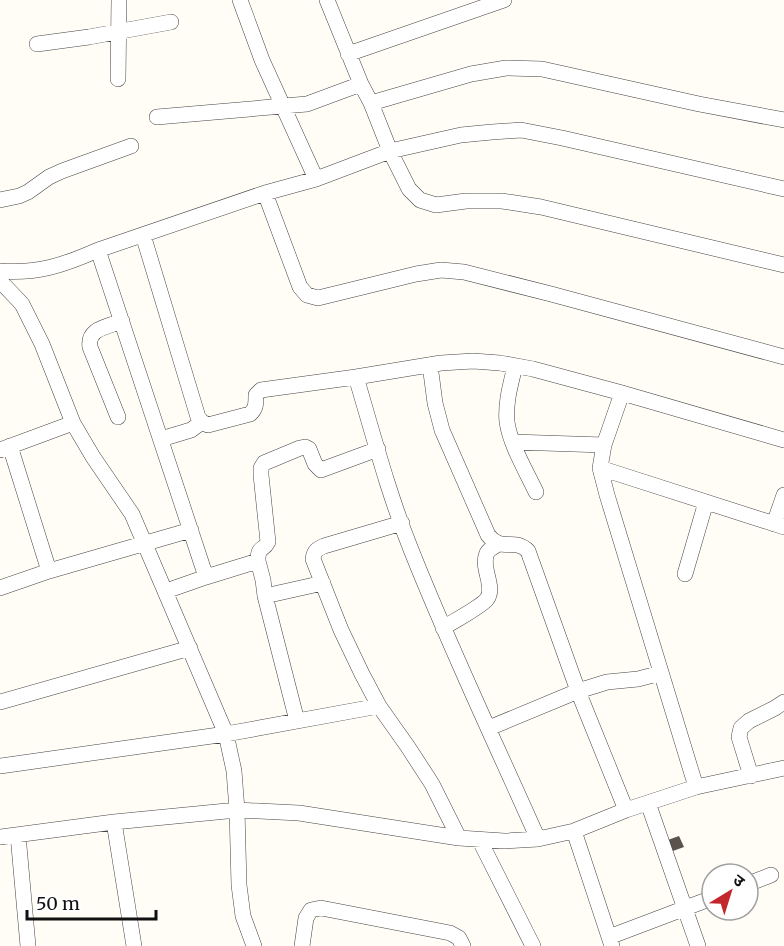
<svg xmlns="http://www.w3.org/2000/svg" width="784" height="946" font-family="Merriweather,'Noto Sans Devanagari',serif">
<rect width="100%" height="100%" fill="#fffdf5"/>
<path fill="#5a524d" d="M 679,836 L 684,847 L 670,852 L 665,841 Z"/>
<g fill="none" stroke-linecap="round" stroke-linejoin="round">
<g stroke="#444" stroke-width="16">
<path id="minor" d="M 240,0 L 262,60 L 316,179
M 327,0 L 361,84
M 37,44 L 89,37 L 171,22
M 348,54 L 504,0
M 118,79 L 119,0
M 371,103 L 471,74 L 506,68 L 542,69 L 699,104 L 784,120
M 157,117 L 307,104 L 361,84 L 371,103 L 390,151 L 409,189 L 420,200 L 436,205 L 466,201 L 502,201 L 541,207 L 784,265
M 265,193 L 300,287 L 307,295 L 318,298 L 416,274 L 441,270 L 464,272 L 551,294 L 784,357
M 0,200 L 19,196 L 28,192 L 49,177 L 62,171 L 131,146
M 143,235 L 198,417 L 202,422 L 208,425 L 250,414 C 256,409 256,404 256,395 L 261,390 L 356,377 L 441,363 L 473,361 L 500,363 L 533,369 L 622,393 L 784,440
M 98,250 L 265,193 L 316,179 L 390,151 L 461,135 L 492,132 L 521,130 L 562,138 L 784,189
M 0,271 C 38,274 64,265 98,250 L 206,577 L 258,561 L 263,580 L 265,596 L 297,721
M 0,281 L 22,304 L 42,344 L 73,423 L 93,457 L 132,514 L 226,734 L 0,766
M 430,365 L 435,403 L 442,430 L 488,535 C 502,553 514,537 528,551 L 578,691 L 626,810
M 515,366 C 511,383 505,403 507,422 C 510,444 526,471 536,492
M 356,377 C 373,434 388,492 410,547 C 449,646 495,742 538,839
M 622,393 L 604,445 L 600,468 L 607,495 L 696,787
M 118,417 L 90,347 C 87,328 108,327 122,321
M 161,439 L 191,430 L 202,422
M 513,442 L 604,445
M 10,446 L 49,571
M 0,450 L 73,423
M 600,468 L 784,527
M 774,524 L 784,495
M 258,561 C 258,545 263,552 268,542 L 261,475 L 261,468 L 264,463 L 300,448 L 305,447 L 309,449 L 315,464 L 321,470 L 378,449
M 685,574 L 706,502
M 0,588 L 49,571 L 191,530
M 166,591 L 206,577
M 265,596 L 323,583
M 443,628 C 452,622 481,607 487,599 C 496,587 480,567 487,553 C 489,549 494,547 498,544
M 0,702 L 190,648
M 379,706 L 408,747 L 432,784 L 459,838
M 489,728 L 578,691 L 607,682 L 638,679 L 661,673
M 751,776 L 739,737 L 741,728 L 749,721 L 775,708 L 784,702
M 648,803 L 698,946
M 114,822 L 134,946
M 574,831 L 612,946
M 18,835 L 28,946
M 0,837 L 114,822 L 237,810 L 299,813 L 459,838 L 504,841 L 538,839 L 574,831 L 626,810 L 696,787 L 784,768
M 479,839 L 533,946
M 748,884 L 771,875
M 609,937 L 712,898
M 254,946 L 243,916 L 239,885 L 237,810 L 234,771 L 226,734 L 379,706 L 362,674 L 341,630 L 313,559 C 314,551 317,549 324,546 L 402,523
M 302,946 L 306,918 L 311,910 L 321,908 L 450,933 L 459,938 L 463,946"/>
</g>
<use href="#minor" stroke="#fff" stroke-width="15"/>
</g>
<g transform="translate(730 892) rotate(38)"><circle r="28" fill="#ffffff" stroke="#a0a0a0" stroke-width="1.5"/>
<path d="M0-4.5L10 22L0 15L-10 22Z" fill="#c4262e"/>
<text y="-9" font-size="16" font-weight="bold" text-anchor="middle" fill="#111111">उ</text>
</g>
<path d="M27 910v9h129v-9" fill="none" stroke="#111111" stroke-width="3"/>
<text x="36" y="910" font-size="18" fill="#111111" stroke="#ffffff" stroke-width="4.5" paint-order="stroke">50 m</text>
</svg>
